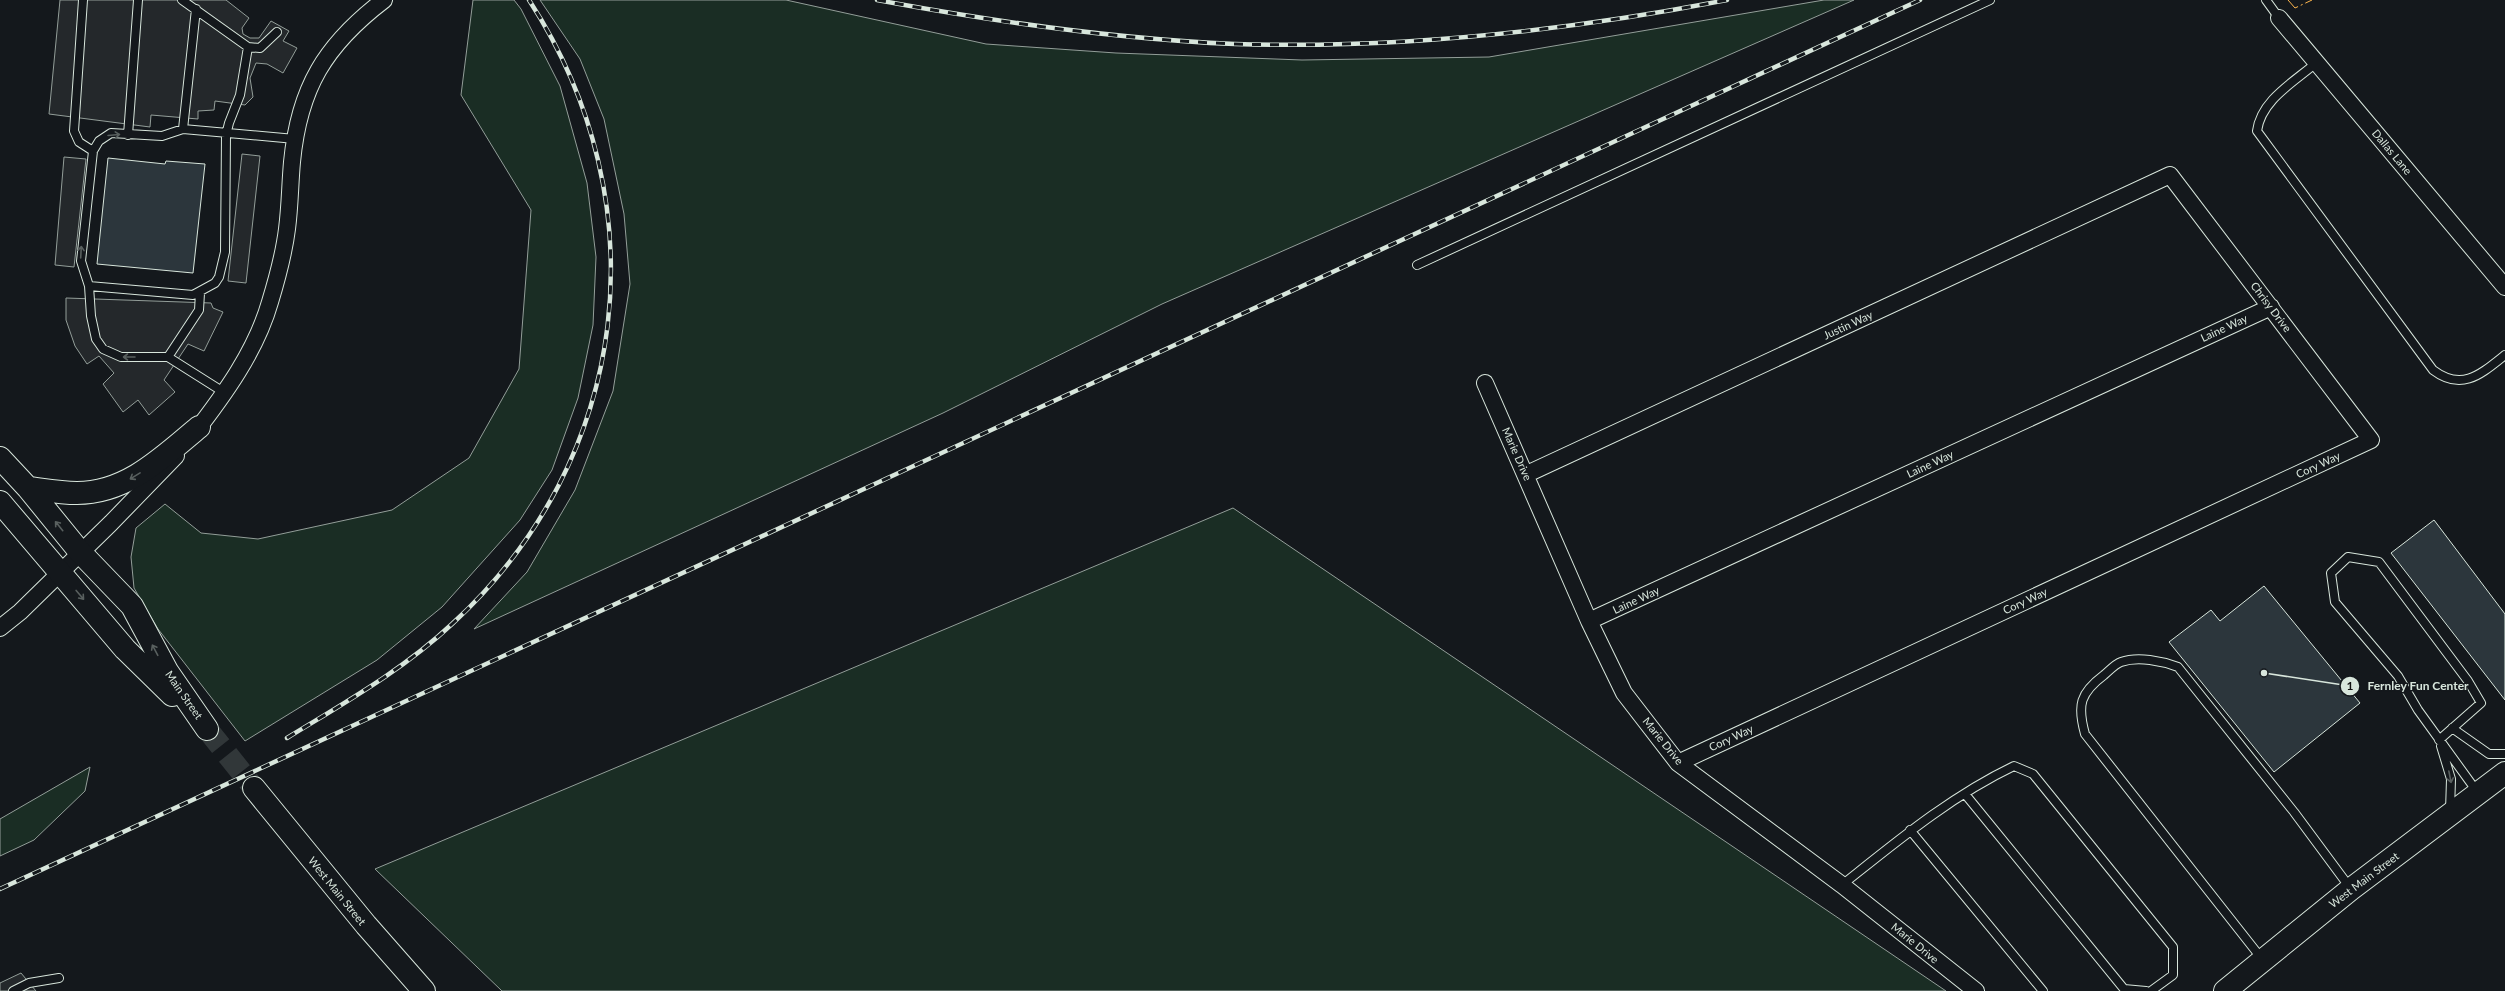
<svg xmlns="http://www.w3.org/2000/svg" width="2505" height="991" font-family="Lato,sans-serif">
<rect width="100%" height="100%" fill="#14181c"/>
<path fill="#1a2d24" stroke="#939e99" d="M 473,0 L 514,0 L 521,9 L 560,86 L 587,183 L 596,257 L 593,325 L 578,398 L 552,470 L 520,520 L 442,607 L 377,660 L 245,741 L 158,629 L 134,588 L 131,557 L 136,528 L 165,504 L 201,533 L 258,539 L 392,510 L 469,458 L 519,369 L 531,210 L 461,95 Z
M 540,0 L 786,0 L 986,44 L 1116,53 L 1302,60 L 1489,57 L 1824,0 L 1854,0 L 1162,304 L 943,413 L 474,629 L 527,572 L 575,490 L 613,391 L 630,284 L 624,214 L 604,119 L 580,59 Z
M 1233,508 L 1946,991 L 502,991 L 375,869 Z
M 90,767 L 85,791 L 34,840 L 0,856 L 0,819 Z"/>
<path fill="#24282b" stroke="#939e99" d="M 60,0 L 226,0 L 249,18 L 242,28 L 243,34 L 250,38 L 259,38 L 271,21 L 289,31 L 283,41 L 297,48 L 283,73 L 267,64 L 256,63 L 250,78 L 253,97 L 245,105 L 215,101 L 214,110 L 198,111 L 198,119 L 151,115 L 150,127 L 49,114 Z
M 242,154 L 260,156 L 246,283 L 228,281 Z
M 64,157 L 86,159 L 74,267 L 55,265 Z
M 66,298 L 211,303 L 213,308 L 223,312 L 204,351 L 188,344 L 164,380 L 175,392 L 149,415 L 138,400 L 123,412 L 103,384 L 114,373 L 99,356 L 87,364 L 75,346 L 66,320 Z
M 21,973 L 36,991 L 0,991 L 0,983 Z"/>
<path fill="#2c363c" stroke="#d8e6dc" d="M 108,158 L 165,164 L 166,161 L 205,164 L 193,273 L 97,264 Z
M 2434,520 L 2505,614 L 2505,700 L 2391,553 Z
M 2264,586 L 2360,703 L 2274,772 L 2169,642 L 2211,610 L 2220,621 Z"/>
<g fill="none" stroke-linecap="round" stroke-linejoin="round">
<path stroke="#313739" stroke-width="22" stroke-dasharray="22 11" stroke-linecap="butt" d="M 207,729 L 254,788"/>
<g stroke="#d8e6dc" stroke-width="10">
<path id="service" d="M 83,0 L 74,131 L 79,142 L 93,151
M 182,0 L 248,47 L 260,48 L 277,32
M 2266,0 L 2279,18
M 2316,63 C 2294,82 2261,100 2257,131 L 2433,370 C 2462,392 2481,374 2505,355
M 183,129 L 196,9
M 128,135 L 138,0
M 1417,265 L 1990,0
M 89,286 L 193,295 L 215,283 L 219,277 L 225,252 L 226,135 L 229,123 L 240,95 L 248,47
M 168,357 L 199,310 L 200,293
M 225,393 L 168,357 L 121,357 L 103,349 L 96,339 L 91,316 L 89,286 L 81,261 L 93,151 L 99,141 L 111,133 L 162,136 L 183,129 L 295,139
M 2452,728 L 2489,754 L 2505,754
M 2439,740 L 2481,703 L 2468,681 L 2379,562 L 2348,557 L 2331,573 L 2335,602 L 2398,676 L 2418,710 L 2478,793
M 2441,746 L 2451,779 L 2450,811
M 1965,794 L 2124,989 L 2146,991
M 1910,830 L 2043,991
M 1842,885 C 1896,842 1951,796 2014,766 L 2033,774 L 2173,947 L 2173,975 L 2151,991
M 2262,959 L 2085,734 C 2077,705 2080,693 2104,675 C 2109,671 2115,664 2121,662 C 2138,656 2162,661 2178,667 L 2294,812 L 2351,889
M 13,991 L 29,983 L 59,978"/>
</g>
<g stroke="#d8e6dc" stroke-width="18">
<path id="minor" d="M 2279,18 L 2505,287
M 1485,383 L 1589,621 L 1624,693 L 1678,763 L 1842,885 L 1976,991
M 193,435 C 224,395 256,351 270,302 C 277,279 284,253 287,229 C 290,206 290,184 292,162 C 299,88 325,45 384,0
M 1527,474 L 2170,175 L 2371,440 L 1678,763
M 1589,621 L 2271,307
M 0,628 L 20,612 L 111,523 L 176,456"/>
</g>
<g stroke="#d8e6dc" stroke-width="24">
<path id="primary" d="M 0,458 L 28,488 L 80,552 L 132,606 L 167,671 L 207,729
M 28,488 C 44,490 61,493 77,493 C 127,493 163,457 199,427
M 0,502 L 125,649 L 172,695
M 254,788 L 366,925 L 424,991
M 2225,991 L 2351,889 L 2505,773"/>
</g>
<use href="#service" stroke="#14181c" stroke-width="8"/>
<use href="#minor" stroke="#14181c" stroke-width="16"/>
<use href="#primary" stroke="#14181c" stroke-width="22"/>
<g stroke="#d8e6dc" stroke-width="4.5">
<path id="rail" d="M 877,0 C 996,22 1114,39 1235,44 C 1400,49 1566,31 1727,0
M 287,738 C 344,703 403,670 452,624 C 632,459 661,203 529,0
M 0,889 L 1920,0"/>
</g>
<use href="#rail" stroke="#14181c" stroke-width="3" stroke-dasharray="9" stroke-linecap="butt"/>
<path stroke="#ffb74d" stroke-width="1" stroke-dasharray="14 3 2 3" stroke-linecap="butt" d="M 2288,0 L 2295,8 L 2312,0"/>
</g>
<defs><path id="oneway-shaft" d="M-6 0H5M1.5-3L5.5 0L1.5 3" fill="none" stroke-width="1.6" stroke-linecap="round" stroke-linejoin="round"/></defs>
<g stroke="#59605f">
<use href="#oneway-shaft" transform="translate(114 135) rotate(-5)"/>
<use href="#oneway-shaft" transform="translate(81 252) rotate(-87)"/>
<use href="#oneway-shaft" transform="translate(129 357) rotate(-180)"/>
<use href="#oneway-shaft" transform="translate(135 476) rotate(148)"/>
<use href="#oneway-shaft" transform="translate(59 526) rotate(-129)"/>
<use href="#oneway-shaft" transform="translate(80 595) rotate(50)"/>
<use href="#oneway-shaft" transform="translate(155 650) rotate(-118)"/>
<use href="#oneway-shaft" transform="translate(2450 777) rotate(79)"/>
</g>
<g text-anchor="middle" stroke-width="3" stroke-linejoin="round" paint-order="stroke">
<g font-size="11" fill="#d8e6dc" stroke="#14181c">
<text transform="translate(2392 152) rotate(50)" y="4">Dallas Lane</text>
<text transform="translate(2271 307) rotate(53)" y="4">Chrisy Drive</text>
<text transform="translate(1848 325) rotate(-25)" y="4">Justin Way</text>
<text transform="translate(2224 328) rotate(-25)" y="4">Laine Way</text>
<text transform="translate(1517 454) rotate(66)" y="4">Marie Drive</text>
<text transform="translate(1930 464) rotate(-25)" y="4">Laine Way</text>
<text transform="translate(2318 465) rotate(-25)" y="4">Cory Way</text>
<text transform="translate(1636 600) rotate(-25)" y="4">Laine Way</text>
<text transform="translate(2025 601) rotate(-25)" y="4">Cory Way</text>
<text transform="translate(184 695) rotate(55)" y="4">Main Street</text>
<text transform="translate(1731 738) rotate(-25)" y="4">Cory Way</text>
<text transform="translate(1663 741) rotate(51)" y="4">Marie Drive</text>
<text transform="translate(2364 880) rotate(-37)" y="4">West Main Street</text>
<text transform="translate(337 891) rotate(51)" y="4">West Main Street</text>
<text transform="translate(1915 943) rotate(39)" y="4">Marie Drive</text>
</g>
</g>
<path fill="none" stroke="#d8e6dc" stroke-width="1.5" d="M2264 673L2350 686"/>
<g fill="#d8e6dc" stroke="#14181c" stroke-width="1.5">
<circle cx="2264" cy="673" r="4"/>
<circle cx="2350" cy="686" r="10"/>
</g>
<g font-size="12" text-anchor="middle" font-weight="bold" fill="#111">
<text x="2350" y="690">1</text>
</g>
<g font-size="12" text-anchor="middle" font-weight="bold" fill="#d8e6dc" stroke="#14181c" stroke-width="3" stroke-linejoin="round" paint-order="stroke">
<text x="2418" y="690">Fernley Fun Center</text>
</g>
</svg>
